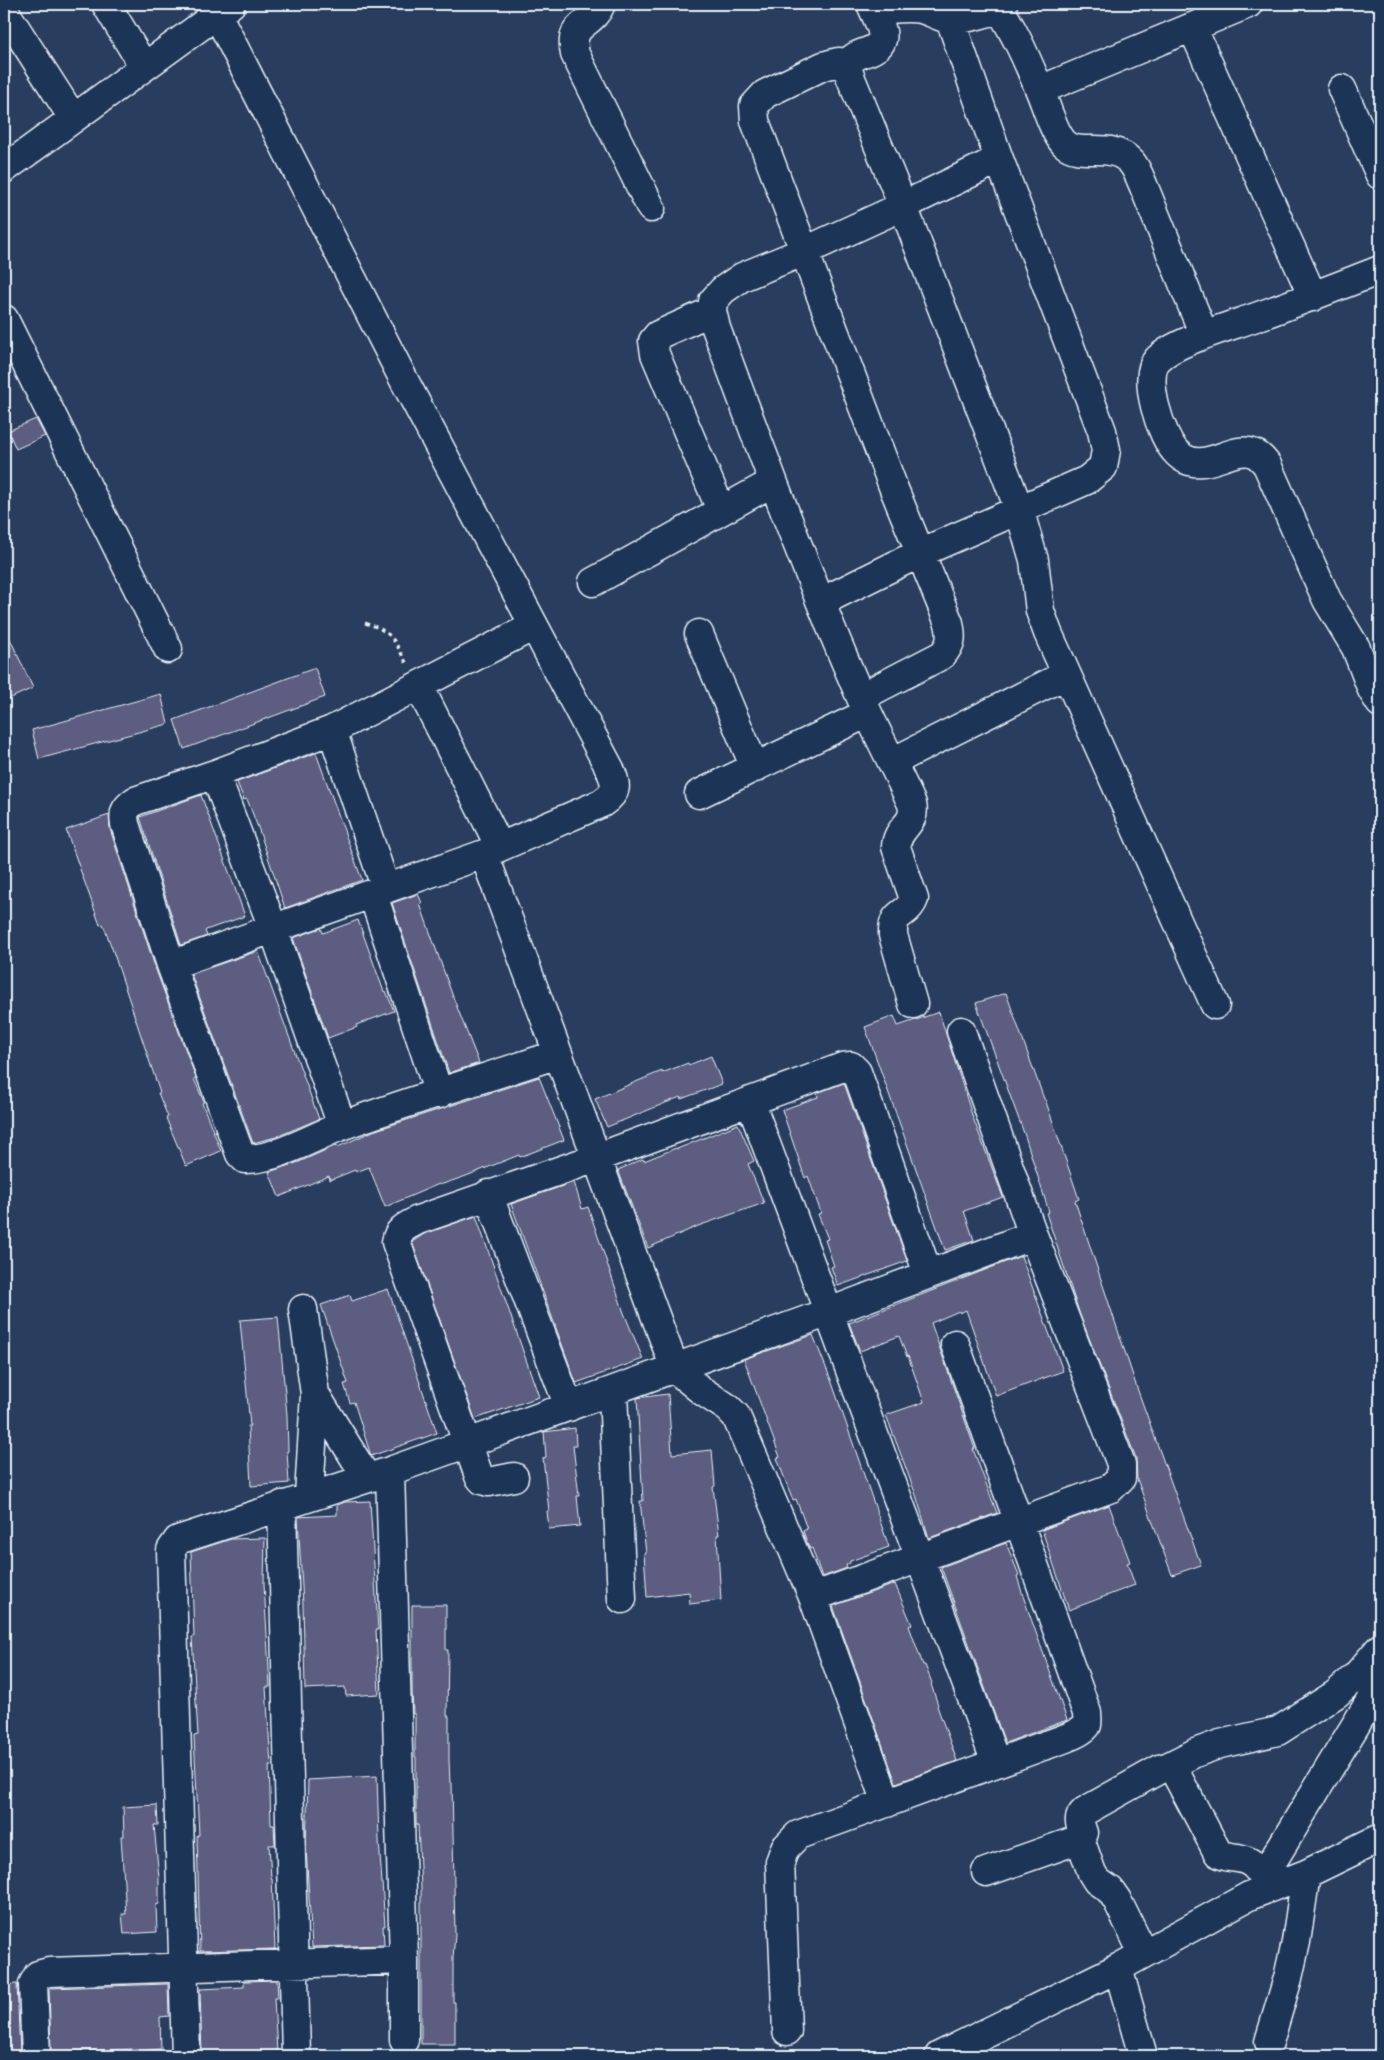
<svg xmlns="http://www.w3.org/2000/svg" width="1384" height="2060" font-family="Dekko,sans-serif">
<rect width="100%" height="100%" fill="#293d5f"/>
<filter id="ink" filterUnits="userSpaceOnUse"><feTurbulence type="fractalNoise" baseFrequency=".02" numOctaves="2"/><feDisplacementMap in="SourceGraphic" scale="10" xChannelSelector="R" yChannelSelector="G"/><feConvolveMatrix kernelMatrix="1 2 1 2 8 2 1 2 1" color-interpolation-filters="sRGB"/></filter>
<g filter="url(#ink)">
<path fill="#5b5d80" stroke="#e8f1f8" d="M 36,419 L 45,436 L 16,449 L 8,431 Z
M 4,626 L 33,688 L 4,701 Z
M 315,668 L 325,697 L 184,749 L 174,720 Z
M 161,694 L 168,724 L 39,759 L 32,730 Z
M 316,753 L 362,880 L 285,908 L 259,830 L 247,799 L 244,800 L 237,782 Z
M 201,795 L 245,916 L 206,930 L 205,931 L 207,936 L 181,945 L 140,817 Z
M 109,815 L 110,829 L 156,970 L 196,1078 L 194,1079 L 204,1102 L 202,1103 L 221,1151 L 186,1166 L 166,1118 L 168,1117 L 158,1093 L 160,1093 L 113,951 L 103,924 L 100,925 L 66,830 Z
M 418,894 L 422,903 L 420,904 L 453,997 L 479,1063 L 449,1073 L 392,903 Z
M 358,920 L 384,992 L 386,991 L 394,1011 L 356,1025 L 357,1027 L 328,1038 L 293,938 L 321,928 L 323,933 Z
M 258,951 L 319,1119 L 276,1137 L 253,1143 L 191,974 Z
M 1006,993 L 1044,1099 L 1045,1099 L 1079,1199 L 1075,1201 L 1137,1388 L 1201,1565 L 1172,1575 L 1137,1479 L 1136,1458 L 1080,1315 L 1046,1213 L 1049,1212 L 1025,1136 L 976,1003 Z
M 939,1012 L 973,1118 L 1003,1197 L 964,1211 L 974,1240 L 945,1250 L 865,1027 L 894,1016 L 898,1026 Z
M 711,1056 L 722,1084 L 681,1099 L 680,1097 L 607,1127 L 595,1099 L 662,1071 L 662,1073 L 688,1063 L 689,1065 Z
M 539,1077 L 564,1140 L 520,1157 L 519,1155 L 466,1176 L 440,1185 L 439,1184 L 385,1207 L 369,1167 L 356,1172 L 355,1170 L 330,1180 L 329,1176 L 279,1197 L 269,1172 L 299,1162 L 337,1145 L 338,1147 L 373,1131 Z
M 844,1083 L 907,1261 L 838,1286 L 831,1267 L 834,1266 L 825,1240 L 828,1239 L 818,1214 L 821,1213 L 808,1176 L 805,1178 L 782,1110 L 818,1097 L 817,1093 Z
M 738,1124 L 754,1161 L 748,1164 L 764,1203 L 698,1226 L 648,1248 L 618,1170 L 643,1159 L 644,1161 L 676,1148 L 677,1149 Z
M 574,1182 L 582,1209 L 588,1207 L 624,1313 L 643,1359 L 576,1383 L 511,1204 Z
M 476,1216 L 539,1397 L 475,1419 L 412,1242 L 424,1234 Z
M 1021,1256 L 1063,1371 L 996,1396 L 966,1310 L 960,1313 L 959,1311 L 931,1323 L 975,1449 L 973,1449 L 997,1513 L 929,1538 L 916,1495 L 886,1415 L 924,1402 L 908,1356 L 907,1357 L 899,1336 L 860,1351 L 849,1323 Z
M 388,1289 L 437,1433 L 371,1456 L 354,1402 L 350,1403 L 344,1384 L 348,1383 L 321,1305 L 350,1295 L 352,1301 Z
M 278,1317 L 287,1415 L 288,1451 L 287,1451 L 289,1483 L 251,1486 L 248,1426 L 250,1426 L 240,1320 Z
M 813,1335 L 831,1380 L 889,1547 L 850,1561 L 850,1563 L 846,1565 L 847,1568 L 822,1577 L 812,1548 L 810,1549 L 808,1545 L 803,1531 L 807,1529 L 796,1499 L 793,1500 L 784,1477 L 777,1458 L 780,1457 L 744,1359 Z
M 668,1394 L 672,1454 L 712,1450 L 715,1486 L 713,1487 L 719,1535 L 717,1535 L 721,1600 L 690,1604 L 689,1592 L 647,1597 L 644,1553 L 646,1553 L 640,1501 L 643,1501 L 637,1398 Z
M 575,1428 L 576,1446 L 573,1446 L 579,1496 L 577,1496 L 580,1526 L 549,1529 L 547,1511 L 549,1511 L 543,1458 L 546,1457 L 544,1432 Z
M 370,1501 L 378,1630 L 376,1630 L 379,1694 L 346,1696 L 345,1687 L 305,1689 L 303,1605 L 298,1517 L 337,1515 L 337,1505 L 345,1502 Z
M 1109,1505 L 1130,1562 L 1127,1563 L 1135,1585 L 1069,1610 L 1042,1530 Z
M 265,1538 L 264,1584 L 270,1687 L 266,1687 L 271,1766 L 269,1766 L 270,1794 L 271,1825 L 274,1825 L 275,1845 L 269,1845 L 271,1878 L 272,1878 L 275,1949 L 200,1951 L 197,1835 L 199,1835 L 194,1736 L 198,1735 L 192,1637 L 194,1637 L 191,1552 L 231,1539 Z
M 1006,1543 L 1019,1575 L 1017,1576 L 1023,1596 L 1067,1720 L 1005,1743 L 941,1567 Z
M 895,1584 L 912,1625 L 909,1626 L 923,1665 L 925,1665 L 932,1683 L 931,1684 L 938,1705 L 937,1706 L 957,1761 L 896,1783 L 833,1606 Z
M 412,1605 L 446,1605 L 446,1650 L 448,1650 L 447,1716 L 449,1716 L 449,1760 L 450,1783 L 452,1783 L 455,1935 L 453,1958 L 453,2002 L 455,2002 L 455,2044 L 421,2044 L 421,1889 L 418,1825 L 416,1825 L 416,1757 L 415,1757 L 415,1714 L 413,1714 L 412,1691 Z
M 377,1776 L 379,1840 L 385,1926 L 383,1926 L 384,1945 L 312,1947 L 306,1848 L 308,1780 Z
M 157,1805 L 158,1825 L 154,1825 L 159,1878 L 159,1904 L 156,1905 L 157,1932 L 124,1934 L 122,1914 L 126,1914 L 121,1836 L 124,1836 L 123,1807 Z
M 277,1980 L 278,1998 L 274,1998 L 277,2052 L 202,2055 L 200,1989 L 244,1987 L 244,1981 Z
M 17,1984 L 20,2054 L 4,2055 L 4,1985 Z
M 168,1984 L 169,2016 L 160,2017 L 161,2049 L 138,2051 L 138,2049 L 51,2052 L 49,1988 Z"/>
<g fill="none" stroke-linecap="round" stroke-linejoin="round">
<g stroke="#e8f1f8" stroke-width="31">
<path id="minor" d="M 106,4 L 144,67
M 601,4 C 591,28 568,21 575,54 L 651,208
M 871,4 C 878,23 894,41 869,51 C 860,54 854,56 848,63 L 848,71 L 903,206 L 1019,509 L 1034,560 L 1040,611 L 1048,633 L 1215,1005
M 999,8 C 1016,34 1028,62 1040,91 C 1046,105 1054,133 1064,143 C 1081,159 1111,139 1132,163 C 1137,169 1141,180 1144,187 L 1204,335
M 4,10 L 73,118
M 874,11 C 889,9 905,6 921,9 C 931,11 941,19 951,19 C 964,19 994,13 1003,4
M 1192,27 L 1313,297
M 848,63 L 838,62 L 823,66 L 765,94 L 754,106 L 755,121 L 894,489 L 949,623 C 952,637 952,644 942,655 L 861,697
M 1342,89 L 1380,175
M 1040,90 L 1248,4
M 4,169 L 231,4
M 1380,270 C 1339,286 1298,302 1256,317 C 1231,326 1176,341 1158,359 C 1141,376 1161,438 1177,453 C 1202,478 1231,444 1253,453 C 1259,455 1263,460 1267,465 L 1327,600 L 1356,648 L 1372,690 L 1380,703
M 712,311 L 658,335 L 653,341 L 655,354 L 721,510
M 4,319 L 168,649
M 593,582 L 773,482
M 821,602 L 920,553 L 1087,480 L 1103,467 L 1106,450 L 1102,431 L 999,159 L 950,19
M 534,626 L 332,730 L 215,774 L 135,801 C 125,808 123,812 125,824 L 171,965 L 240,1154 L 245,1159 C 274,1160 314,1137 341,1126 C 412,1100 486,1078 558,1054
M 699,634 L 755,768
M 419,686 L 500,847
M 332,730 L 386,889
M 892,762 L 1065,675
M 215,774 L 273,928 L 342,1126
M 699,794 L 868,713
M 484,854 L 675,1369 L 702,1391 L 728,1408 L 736,1416 L 813,1597 L 887,1803
M 373,895 L 439,1094
M 171,965 L 484,854 L 602,803 C 618,792 617,786 610,769 L 405,382 L 217,14
M 913,1004 L 893,935 C 892,909 907,918 914,899 L 896,847 C 897,826 917,825 912,804 C 896,769 877,734 861,698 C 808,577 762,453 716,328 L 712,311 L 713,301 L 723,290 L 742,277 L 805,251 L 903,206 L 999,159
M 750,1101 L 996,1763
M 488,1194 L 569,1407
M 303,1309 L 315,1394 L 309,1496
M 613,1392 L 622,1599
M 315,1394 L 367,1478
M 390,1471 L 404,1960 L 404,2040
M 514,1477 L 489,1482 L 482,1480 L 479,1476 L 396,1242 C 398,1229 407,1226 418,1220 L 596,1158 L 843,1067 L 851,1066 L 857,1072 L 928,1274
M 282,1505 L 296,2056
M 813,1597 L 1111,1488 L 1121,1478 L 1121,1464 L 1033,1235 L 961,1031
M 1167,1767 L 1195,1753 L 1220,1744 L 1278,1731 L 1336,1694 L 1356,1676 L 1380,1648
M 1080,1839 L 1092,1873 L 1097,1881 L 1110,1890 L 1117,1900 L 1143,1953
M 986,1872 L 1080,1839 L 1083,1833 C 1080,1824 1077,1818 1085,1811 L 1160,1769 L 1167,1767 L 1175,1772 L 1218,1853 C 1225,1857 1230,1857 1238,1858 C 1256,1861 1261,1873 1269,1888
M 1263,1877 L 1380,1685
M 1118,1968 L 1143,2056
M 787,2031 L 780,1862 L 785,1848 L 798,1835 L 1043,1746 C 1052,1743 1084,1733 1087,1725 C 1088,1721 1087,1716 1087,1713 L 955,1344
M 1269,2042 L 1288,1978 L 1296,1942 L 1306,1874
M 36,2056 L 33,1984 L 38,1975 L 49,1972 L 404,1960
M 186,2056 L 171,1550 L 178,1540 L 390,1471 L 468,1443 L 829,1312 L 1033,1235
M 939,2056 L 1118,1968 L 1249,1896 L 1306,1874 L 1380,1838"/>
</g>
<path stroke="#e8f1f8" stroke-width="3" stroke-dasharray="4 4" stroke-linecap="butt" d="M 365,623 C 394,632 394,641 408,666"/>
<use href="#minor" stroke="#1d3557" stroke-width="28"/>
</g>
</g>
<rect width="1384" height="2060" fill="none" stroke="#1d3557" stroke-width="20"/>
<rect x="10" y="10" width="1364" height="2040" fill="none" stroke="#e8f1f8" stroke-width="2" filter="url(#ink)"/>
</svg>
